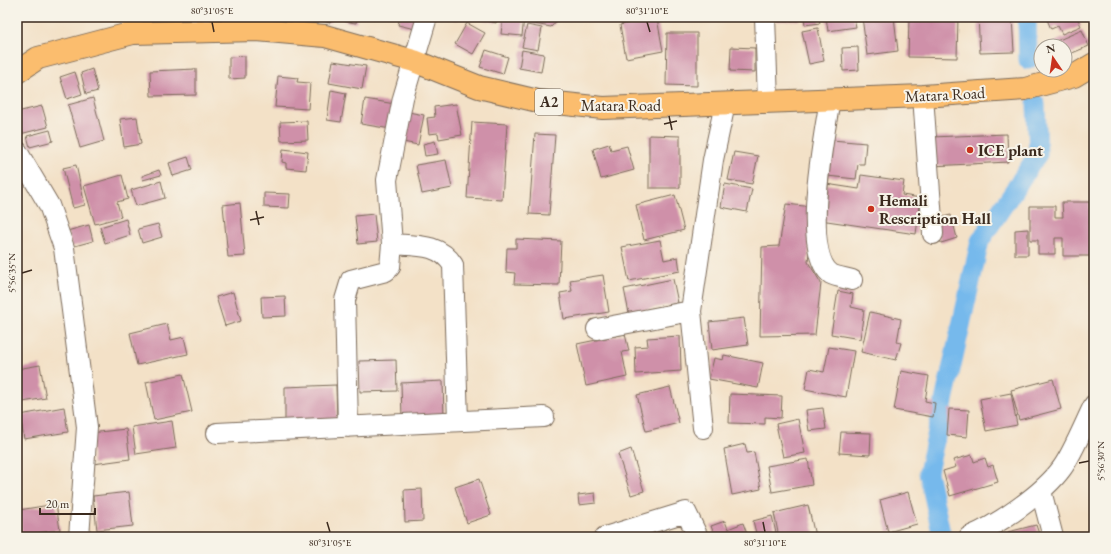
<svg xmlns="http://www.w3.org/2000/svg" width="1111" height="554" font-family="'EB Garamond',serif">
<rect width="100%" height="100%" fill="#f7f3e8"/>
<filter id="ink" filterUnits="userSpaceOnUse"><feTurbulence type="fractalNoise" baseFrequency=".025" numOctaves="2"/><feDisplacementMap in="SourceGraphic" scale="8" xChannelSelector="R" yChannelSelector="G"/><feConvolveMatrix kernelMatrix="1 2 1 2 8 2 1 2 1" color-interpolation-filters="sRGB"/></filter>
<filter id="wash" filterUnits="userSpaceOnUse"><feTurbulence type="fractalNoise" baseFrequency=".012" numOctaves="4" result="noise"/><feDisplacementMap in="SourceGraphic" scale="16" xChannelSelector="R" yChannelSelector="G"/><feGaussianBlur stdDeviation="0.9" result="paint"/><feColorMatrix in="noise" values="0 0 0 0 0 0 0 0 0 0 0 0 0 0 0 0 0 1.4 0 .05"/><feComposite in="paint" operator="in"/></filter>
<g filter="url(#wash)">
<rect width="100%" height="100%" fill="#f3e1c7"/>
<g fill="none" stroke-linecap="round" stroke-linejoin="round">
<path stroke="#76b9ec" stroke-width="19" d="M 1027,17 L 1028,60
M 942,537 L 928,472 L 980,241 L 1038,154 L 1036,104"/>
</g>
<g id="blocks">
<path fill="#cf90a9" d="M 90,17 L 100,17 L 100,18 L 90,20 Z
M 324,17 L 333,17 L 330,23 L 323,21 Z
M 345,17 L 357,17 L 356,23 L 344,21 Z
M 400,17 L 422,17 L 419,30 L 398,25 Z
M 445,17 L 457,17 L 457,20 Z
M 474,17 L 498,17 L 496,23 Z
M 503,17 L 524,17 L 522,36 L 501,34 Z
M 529,17 L 560,17 L 551,27 L 528,23 Z
M 626,17 L 657,18 L 663,51 L 626,58 L 620,25 L 628,23 Z
M 777,17 L 799,17 L 800,20 L 777,21 Z
M 804,17 L 818,17 L 820,23 L 805,25 Z
M 826,17 L 854,17 L 856,27 L 828,31 Z
M 862,17 L 894,17 L 898,51 L 867,55 Z
M 909,17 L 958,17 L 957,58 L 908,57 Z
M 978,17 L 1012,17 L 1014,52 L 980,53 Z
M 1046,17 L 1077,17 L 1081,26 L 1062,34 L 1058,26 L 1051,29 Z
M 467,23 L 485,33 L 473,54 L 455,44 Z
M 527,25 L 542,28 L 538,50 L 522,47 Z
M 818,28 L 824,61 L 809,64 L 802,31 Z
M 1082,30 L 1089,46 L 1065,56 L 1065,46 L 1053,46 L 1052,43 Z
M 667,33 L 697,33 L 697,86 L 666,85 Z
M 731,47 L 755,48 L 755,72 L 730,71 Z
M 858,47 L 859,70 L 843,71 L 842,48 Z
M 486,50 L 508,57 L 503,74 L 480,67 Z
M 522,50 L 544,54 L 541,72 L 519,68 Z
M 245,56 L 245,78 L 229,79 L 229,57 Z
M 333,61 L 366,66 L 362,89 L 329,83 Z
M 92,69 L 98,91 L 86,94 L 81,73 Z
M 196,69 L 196,95 L 151,96 L 150,71 Z
M 75,72 L 82,94 L 67,99 L 60,77 Z
M 278,76 L 298,78 L 297,82 L 310,83 L 308,109 L 275,107 Z
M 331,90 L 346,93 L 341,122 L 327,120 Z
M 93,98 L 104,141 L 80,148 L 68,105 Z
M 365,99 L 395,104 L 391,129 L 361,124 Z
M 456,104 L 462,135 L 439,139 L 438,133 L 429,134 L 427,118 L 435,117 L 434,107 Z
M 42,106 L 48,127 L 20,134 L 17,125 L 17,112 Z
M 403,111 L 424,115 L 418,145 L 398,141 Z
M 137,117 L 141,144 L 124,147 L 120,119 Z
M 307,121 L 308,140 L 281,141 L 280,122 Z
M 472,122 L 507,124 L 502,200 L 467,198 Z
M 50,130 L 53,141 L 30,147 L 27,136 Z
M 535,134 L 555,135 L 549,215 L 529,214 Z
M 1007,134 L 1008,162 L 932,166 L 931,137 Z
M 649,135 L 680,136 L 680,188 L 649,188 Z
M 832,140 L 866,143 L 864,164 L 858,164 L 856,179 L 827,176 Z
M 435,141 L 438,154 L 425,156 L 423,144 Z
M 609,144 L 611,150 L 627,146 L 634,170 L 601,179 L 593,149 Z
M 283,149 L 308,152 L 306,170 L 286,168 L 286,163 L 282,162 Z
M 734,152 L 758,156 L 752,184 L 728,180 Z
M 188,157 L 192,170 L 173,176 L 169,163 Z
M 446,160 L 452,188 L 422,194 L 416,165 Z
M 76,165 L 85,205 L 73,208 L 63,168 Z
M 159,170 L 161,175 L 143,180 L 142,176 Z
M 122,175 L 128,199 L 117,202 L 121,217 L 95,224 L 84,186 Z
M 861,175 L 904,181 L 902,195 L 921,198 L 916,234 L 820,220 L 826,184 L 859,189 Z
M 161,181 L 165,198 L 136,206 L 131,190 Z
M 725,184 L 752,189 L 747,212 L 721,207 Z
M 264,193 L 290,194 L 289,208 L 264,207 Z
M 675,195 L 684,230 L 644,240 L 636,205 Z
M 1062,202 L 1090,202 L 1090,256 L 1063,256 L 1063,238 L 1055,238 L 1055,254 L 1038,254 L 1038,240 L 1030,240 L 1030,206 L 1055,206 L 1055,217 L 1063,217 Z
M 240,203 L 245,256 L 228,257 L 223,205 Z
M 786,204 L 813,207 L 808,262 L 821,283 L 815,335 L 760,336 L 762,247 L 779,246 Z
M 374,214 L 377,242 L 358,244 L 355,216 Z
M 951,215 L 957,238 L 941,243 L 935,219 Z
M 126,219 L 130,235 L 105,243 L 100,227 Z
M 158,224 L 162,237 L 142,243 L 138,229 Z
M 89,225 L 93,241 L 71,247 L 67,231 Z
M 1028,229 L 1028,255 L 1015,255 L 1015,230 Z
M 516,239 L 561,241 L 559,285 L 514,284 L 515,273 L 506,272 L 507,248 L 516,248 Z
M 660,240 L 664,260 L 678,257 L 680,271 L 629,281 L 622,247 Z
M 603,275 L 609,312 L 564,319 L 560,293 L 572,291 L 570,280 Z
M 673,279 L 678,303 L 629,313 L 624,289 Z
M 838,291 L 853,294 L 851,307 L 864,310 L 860,339 L 831,334 Z
M 233,292 L 241,321 L 225,326 L 216,297 Z
M 285,296 L 286,316 L 262,317 L 261,297 Z
M 870,312 L 901,319 L 897,342 L 901,343 L 896,360 L 861,352 Z
M 744,318 L 748,345 L 712,350 L 709,322 Z
M 167,324 L 171,340 L 184,337 L 188,354 L 137,365 L 130,333 Z
M 625,334 L 629,351 L 622,352 L 627,377 L 586,386 L 577,344 Z
M 680,336 L 681,371 L 636,374 L 635,347 L 648,346 L 647,338 Z
M 829,347 L 854,351 L 846,397 L 805,389 L 809,369 L 824,372 Z
M 724,355 L 763,363 L 758,388 L 709,379 L 714,358 L 723,360 Z
M 396,360 L 397,391 L 360,392 L 359,361 Z
M 40,365 L 46,398 L 17,403 L 17,369 Z
M 901,371 L 929,376 L 925,401 L 935,403 L 933,417 L 894,410 Z
M 183,374 L 192,412 L 154,420 L 146,382 Z
M 1053,379 L 1061,409 L 1019,420 L 1011,390 Z
M 443,381 L 444,417 L 402,418 L 401,383 Z
M 336,385 L 337,423 L 285,424 L 285,387 Z
M 670,387 L 679,423 L 646,431 L 637,395 Z
M 1011,393 L 1017,425 L 986,431 L 980,399 Z
M 730,394 L 782,396 L 781,418 L 765,417 L 765,424 L 729,423 Z
M 64,407 L 68,432 L 24,439 L 20,415 Z
M 823,408 L 826,429 L 809,431 L 806,410 Z
M 949,409 L 969,410 L 967,437 L 947,435 Z
M 798,419 L 805,453 L 783,457 L 776,424 Z
M 172,421 L 176,448 L 136,454 L 132,427 Z
M 126,429 L 130,459 L 93,464 L 90,433 Z
M 841,432 L 871,433 L 870,455 L 839,453 Z
M 745,444 L 747,453 L 754,452 L 761,489 L 732,495 L 724,449 Z
M 631,449 L 644,491 L 631,495 L 618,454 Z
M 972,455 L 974,462 L 985,458 L 988,467 L 993,465 L 998,482 L 950,496 L 943,471 L 956,467 L 953,460 Z
M 808,459 L 812,485 L 772,492 L 767,466 Z
M 479,479 L 491,515 L 467,523 L 455,487 Z
M 422,489 L 423,521 L 405,522 L 404,490 Z
M 129,492 L 133,526 L 97,530 L 93,496 Z
M 908,492 L 917,524 L 888,532 L 880,500 Z
M 595,493 L 596,503 L 579,505 L 578,495 Z
M 56,504 L 60,530 L 22,535 L 19,510 Z
M 808,505 L 815,536 L 779,537 L 774,513 Z
M 772,516 L 777,537 L 757,537 L 753,521 Z
M 725,521 L 728,529 L 743,523 L 748,537 L 715,537 L 711,526 Z
M 1036,525 L 1040,537 L 1009,537 L 1008,532 Z"/>
</g>
</g>
<g filter="url(#ink)">
<use href="#blocks" fill-opacity="0" stroke="#7b6a59" stroke-width="1"/>
<g fill="none" stroke-linecap="round" stroke-linejoin="round">
<g stroke="#7b6a59" stroke-width="22">
<path id="minor" d="M 130,17 L 133,33
M 427,17 L 403,98 L 387,180 L 392,244 C 416,246 439,243 453,265 L 458,421
M 765,17 L 768,102
M 200,31 L 201,17
M 923,96 L 933,234
M 830,99 C 825,132 800,252 831,274 C 837,277 846,278 852,280
M 17,151 L 49,205 L 64,248 L 87,427 L 79,537
M 597,329 L 691,311
M 348,427 L 345,300 L 351,280 L 386,271 L 390,267 L 392,244
M 703,428 L 691,311 L 713,160 L 725,104
M 217,433 L 544,417
M 1041,491 L 1053,537
M 605,537 L 686,512 L 698,537
M 969,537 C 998,525 1044,493 1062,468 C 1073,453 1085,423 1094,405"/>
</g>
<g stroke="#7b6a59" stroke-width="24">
<path id="trunk" d="M 17,72 L 38,58 L 133,33 L 257,30 L 325,36 L 414,61 L 479,87 L 538,101 L 603,108 L 923,96 L 1025,89 L 1074,76 L 1094,64"/>
</g>
<use href="#minor" stroke="#fff" stroke-width="20"/>
<use href="#trunk" stroke="#fbbd6e" stroke-width="22"/>
</g>
</g>
<path fill="none" stroke="#3b2a1e" stroke-width="1.5" d="M 212,22 L 214,32M 647,22 L 650,32M 669,116 L 672,130M 664,124 L 677,121M 256,211 L 259,225M 250,220 L 264,217M 22,273 L 32,270M 1079,463 L 1089,461M 327,522 L 330,532M 763,522 L 765,532"/>
<g fill="#c8321e" stroke="#f7f3e8" stroke-width="1.5">
<circle cx="970" cy="150" r="4"/>
<circle cx="871" cy="209" r="4"/>
</g>
<g text-anchor="middle" stroke-width="4" stroke-linejoin="round" paint-order="stroke">
<rect fill="#f7f3e8" stroke="#73665b" stroke-width="1" x="535" y="89" width="28" height="26" rx="3"/>
<g font-size="15" font-weight="bold" fill="#3b2a1e">
<text x="549" y="107">A2</text>
</g>
<g font-size="16" fill="#3b2a1e" stroke="#f7f3e8">
<text transform="translate(945 94) rotate(-3)" y="6">Matara Road</text>
<text x="621" y="111">Matara Road</text>
</g>
<g font-size="16" font-weight="bold" fill="#3b2a1e" stroke="#f7f3e8" text-anchor="start">
<text x="978" y="156">ICE plant</text>
<text x="879" y="206">Hemali<tspan x="879" dy="18">Rescription Hall</tspan></text>
</g>
</g>
<rect width="1111" height="554" fill="none" stroke="#f7f3e8" stroke-width="44"/>
<g transform="translate(1053 58) rotate(347)"><circle r="19" fill="#f7f3e8" stroke="#aca397"/>
<path d="M0-3L7 15L0 10L-7 15Z" fill="#c8321e"/>
<text y="-6" font-size="11" font-weight="bold" text-anchor="middle" fill="#3b2a1e">N</text>
</g>
<path d="M40 508v6h55v-6" fill="none" stroke="#3b2a1e" stroke-width="2"/>
<text x="46" y="508" font-size="12" fill="#3b2a1e" stroke="#f7f3e8" stroke-width="3" paint-order="stroke">20 m</text>
<rect x="22" y="22" width="1067" height="510" fill="none" stroke="#3b2a1e" stroke-width="1.5"/>
<g font-size="10" text-anchor="middle" fill="#3b2a1e">
<text x="212" y="14">80°31'05"E</text>
<text x="647" y="14">80°31'10"E</text>
<text transform="translate(11 273) rotate(-90)" y="4">5°56'35"N</text>
<text transform="translate(1100 461) rotate(-90)" y="4">5°56'30"N</text>
<text x="330" y="546">80°31'05"E</text>
<text x="765" y="546">80°31'10"E</text>
</g>
</svg>
